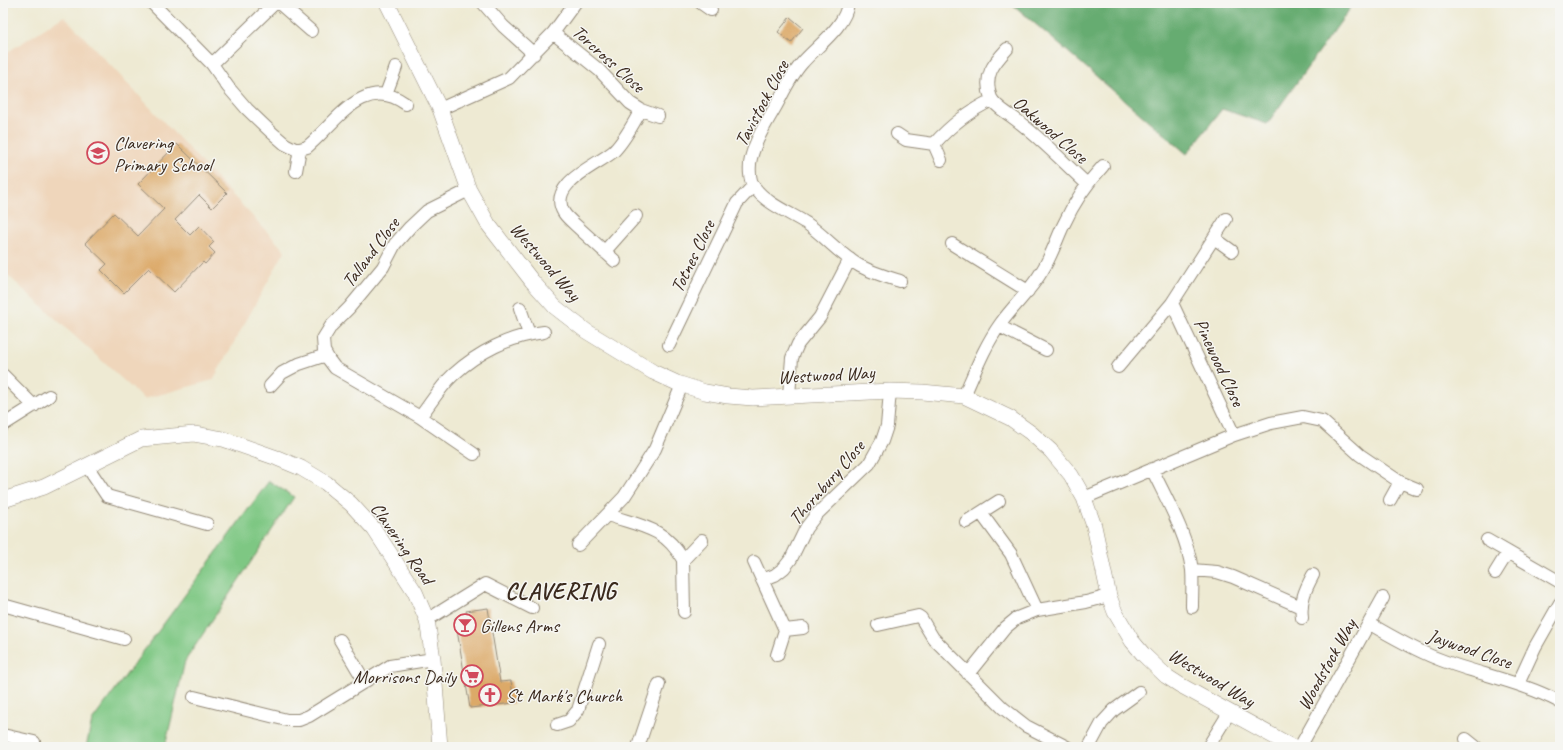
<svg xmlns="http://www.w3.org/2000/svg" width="1563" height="750" font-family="Caveat,sans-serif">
<rect width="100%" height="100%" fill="#f6f6f2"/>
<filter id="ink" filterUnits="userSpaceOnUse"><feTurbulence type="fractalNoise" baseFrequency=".025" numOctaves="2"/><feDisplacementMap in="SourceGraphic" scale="8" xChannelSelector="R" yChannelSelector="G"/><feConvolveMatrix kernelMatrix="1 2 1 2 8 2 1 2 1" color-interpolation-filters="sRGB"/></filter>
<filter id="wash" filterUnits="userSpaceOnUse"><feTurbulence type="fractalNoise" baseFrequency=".012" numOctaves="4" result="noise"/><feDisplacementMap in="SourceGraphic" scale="16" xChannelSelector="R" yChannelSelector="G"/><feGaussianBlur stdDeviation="0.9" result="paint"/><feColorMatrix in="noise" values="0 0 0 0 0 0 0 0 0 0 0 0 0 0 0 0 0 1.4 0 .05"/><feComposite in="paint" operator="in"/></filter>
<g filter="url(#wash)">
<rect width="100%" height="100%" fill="#eeead3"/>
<path fill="#efd6bb" d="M 64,16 L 285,251 L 213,380 L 144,399 L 3,271 L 3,55 Z"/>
<path fill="#7ec783" stroke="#5c7850" d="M 269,481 L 294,497 L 185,661 L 165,747 L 86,747 L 92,721 Z"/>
<path fill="#66ac71" stroke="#506b48" d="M 1011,3 L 1354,3 L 1267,124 L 1222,109 L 1187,154 Z"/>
<g id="blocks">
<path fill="#dca968" d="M 790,17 L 803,28 L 791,43 L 778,32 Z
M 177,144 L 227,193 L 212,208 L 199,195 L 175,220 L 190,235 L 199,226 L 214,242 L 209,247 L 215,253 L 205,264 L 203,262 L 174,292 L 149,268 L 124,293 L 101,270 L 107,264 L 85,243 L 114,213 L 138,236 L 164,209 L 138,184 Z
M 488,608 L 500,682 L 511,681 L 514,703 L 470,708 L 455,618 L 467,616 L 466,611 Z"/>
</g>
</g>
<g filter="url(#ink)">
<use href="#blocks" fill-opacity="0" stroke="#948a78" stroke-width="1"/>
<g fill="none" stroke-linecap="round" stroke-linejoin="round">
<g stroke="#948a78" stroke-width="14">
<path id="minor" d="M 152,3 L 212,64 L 228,87 L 247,109 L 270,131 L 285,144 L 295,149 L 300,149 L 307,147 C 335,124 364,73 406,104
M 279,3 L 311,31
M 483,3 L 503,26 L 534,54
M 701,3 L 711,10
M 848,3 C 846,26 817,46 803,62 C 791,75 784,91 776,106 C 766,123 756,139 751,158 C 749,166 749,180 754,187 C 767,204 788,212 806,223 C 825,236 840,255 860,266 C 873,273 887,277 900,281
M 553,33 L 575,3
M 1007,49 C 993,64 983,76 991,98 C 995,106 1004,111 1011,116 C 1039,136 1062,161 1087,184
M 212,64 L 275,3
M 386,94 L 396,67
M 440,109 L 509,78 L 553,33 L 599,70 L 630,103 L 641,110 L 658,116
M 897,134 L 906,140 L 934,144 L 941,160
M 934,144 C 951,125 969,111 992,100
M 296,171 L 300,149
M 469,190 L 427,211 L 410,227 L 395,244 L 383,267 L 349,308 L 331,326 L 323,339 L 324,351 L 329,360 L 335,368 L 420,417 L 474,454
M 1226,219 L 1172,303 L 1234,435
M 1214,238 L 1232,251
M 952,244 L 1028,291
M 604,252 L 636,216
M 615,261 C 604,251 592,240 581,230 C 576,225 568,219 564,213 C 546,184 598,165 614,151 C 625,140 633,124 641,110
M 520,308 L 529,334
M 999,326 L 1046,350
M 669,345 L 737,203 L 753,186
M 1118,367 L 1172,303
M 3,375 L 34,406
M 270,386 L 282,373 L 299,364 L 326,355
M 789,395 L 792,358 L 798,344 L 820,317 L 850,259
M 964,396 C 975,371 985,345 1001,323 C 1014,305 1031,290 1042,271 C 1051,257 1056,241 1063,226 C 1073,204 1086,184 1103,166
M 420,417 C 431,403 440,387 453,375 C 478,352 510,336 544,332
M 3,425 L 49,396
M 87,466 L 107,496 L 207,524
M 1152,469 C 1167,501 1187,534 1192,570 C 1193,581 1192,595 1192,607
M 1084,498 L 1234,435 L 1271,423 L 1303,417 L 1322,421 L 1360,455 L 1400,482 L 1417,489
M 1390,500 L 1400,482
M 981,513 L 1011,554 L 1037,610
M 608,515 C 640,526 665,527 683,560
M 966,522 L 999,501
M 1487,540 L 1560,582
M 578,545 L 624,497 L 639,474 L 655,449 L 682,385
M 754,562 L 785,630
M 1192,570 L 1217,572 L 1233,577 L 1301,607
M 1495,573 L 1508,552
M 762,580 L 775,575 L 784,568 L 791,559 L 806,528 L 816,515 L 869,464 L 882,441 L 887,426 L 890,391
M 3,605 L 124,639
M 684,612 L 683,560 L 702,540
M 1302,618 C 1300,601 1305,590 1313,575
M 427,620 L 485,584 L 532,608
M 1370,624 C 1393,637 1416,651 1441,660 C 1481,675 1522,682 1560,702
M 878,625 L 918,616 L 921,618 L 933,638 L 1003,708 L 1026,726 L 1067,747
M 340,640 L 365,682
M 777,655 L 785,630 L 803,628
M 968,674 L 1005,628 L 1017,618 L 1037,610 L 1086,602 L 1109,596
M 1518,684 L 1535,647 L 1560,603
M 194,697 L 287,720 L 299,720 L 309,716 L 390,666 L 433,659
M 557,725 L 569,721 L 578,710 L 599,644
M 3,735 L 34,742
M 1466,739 L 1476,747
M 638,747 L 659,684
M 1089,747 L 1102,723 L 1114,710 L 1139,692
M 1208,747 L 1229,713
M 1300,747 L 1383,598"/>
</g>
<g stroke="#948a78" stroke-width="16">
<path id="tertiary" d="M 387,3 L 440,109 L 469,190 L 488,224 L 532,281 L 555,307 L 586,331 L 653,372 L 677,383 L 705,392 L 728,396 L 753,398 L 890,391 L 922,392 L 964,396 L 1010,418 L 1031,433 L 1051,451 L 1071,475 L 1084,498 L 1094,526 L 1109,596 L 1115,612 L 1132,641 L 1143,654 L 1166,676 L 1180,685 L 1293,747
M 3,500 L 44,487 L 141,439 L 194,434 L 223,439 L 277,458 L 301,468 L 326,483 L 351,504 L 374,529 L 415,592 L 427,620 L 433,659 L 440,747"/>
</g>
<use href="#minor" stroke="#fff" stroke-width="12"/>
<use href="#tertiary" stroke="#fff" stroke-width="15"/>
</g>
</g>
<defs>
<g id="school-ring" transform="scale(1.15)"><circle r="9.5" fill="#f6f6f2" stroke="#d1495b" stroke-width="1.5"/><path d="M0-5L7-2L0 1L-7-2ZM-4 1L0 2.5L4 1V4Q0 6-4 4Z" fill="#d1495b"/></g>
<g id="bar-ring" transform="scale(1.15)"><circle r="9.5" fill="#f6f6f2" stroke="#d1495b" stroke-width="1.5"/><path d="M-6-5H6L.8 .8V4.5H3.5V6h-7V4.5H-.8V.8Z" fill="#d1495b"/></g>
<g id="supermarket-ring" transform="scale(1.15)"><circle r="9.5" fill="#f6f6f2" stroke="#d1495b" stroke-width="1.5"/><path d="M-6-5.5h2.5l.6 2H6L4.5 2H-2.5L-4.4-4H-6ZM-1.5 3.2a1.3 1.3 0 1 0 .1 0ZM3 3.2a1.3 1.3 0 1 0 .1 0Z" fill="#d1495b"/></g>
<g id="church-ring" transform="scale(1.15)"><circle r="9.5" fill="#f6f6f2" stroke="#d1495b" stroke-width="1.5"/><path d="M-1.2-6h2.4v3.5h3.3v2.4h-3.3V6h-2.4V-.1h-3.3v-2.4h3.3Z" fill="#d1495b"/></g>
</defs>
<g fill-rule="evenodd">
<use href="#school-ring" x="98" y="153"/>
<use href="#bar-ring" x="465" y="625"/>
<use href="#supermarket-ring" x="472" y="676"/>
<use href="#church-ring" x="490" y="695"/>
</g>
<g text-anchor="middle" stroke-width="3" stroke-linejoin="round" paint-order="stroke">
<g font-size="19" fill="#3b2a1e" stroke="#f6f6f2">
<text transform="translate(609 58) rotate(42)" y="7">Torcross Close</text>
<text transform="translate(761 103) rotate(-62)" y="7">Tavistock Close</text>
<text transform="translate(1051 129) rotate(41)" y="7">Oakwood Close</text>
<text transform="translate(370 252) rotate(-53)" y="7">Talland Close</text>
<text transform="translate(692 256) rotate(-64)" y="7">Totnes Close</text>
<text transform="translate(546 261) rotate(49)" y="7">Westwood Way</text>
<text transform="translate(1220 362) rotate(65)" y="7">Pinewood Close</text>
<text transform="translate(826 374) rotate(-3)" y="7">Westwood Way</text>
<text transform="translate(826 482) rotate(-49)" y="7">Thornbury Close</text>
<text transform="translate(403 543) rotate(55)" y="7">Clavering Road</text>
<text transform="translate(1470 648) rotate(19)" y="7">Jaywood Close</text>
<text transform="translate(1326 664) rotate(-61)" y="7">Woodstock Way</text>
<text transform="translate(1212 677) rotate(31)" y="7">Westwood Way</text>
</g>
<g font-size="19" fill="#3b2a1e" stroke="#f6f6f2" text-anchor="start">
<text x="114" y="149">Clavering<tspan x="114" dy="22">Primary School</tspan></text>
<text x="480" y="632">Gillens Arms</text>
<text x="456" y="683" text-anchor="end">Morrisons Daily</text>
<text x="506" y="702">St Mark's Church</text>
</g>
<g font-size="23" font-weight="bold" letter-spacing="1" fill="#3b2a1e" stroke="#f6f6f2">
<text x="561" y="599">CLAVERING</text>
</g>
</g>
<rect width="1563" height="750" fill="none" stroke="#f6f6f2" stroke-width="16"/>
</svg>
